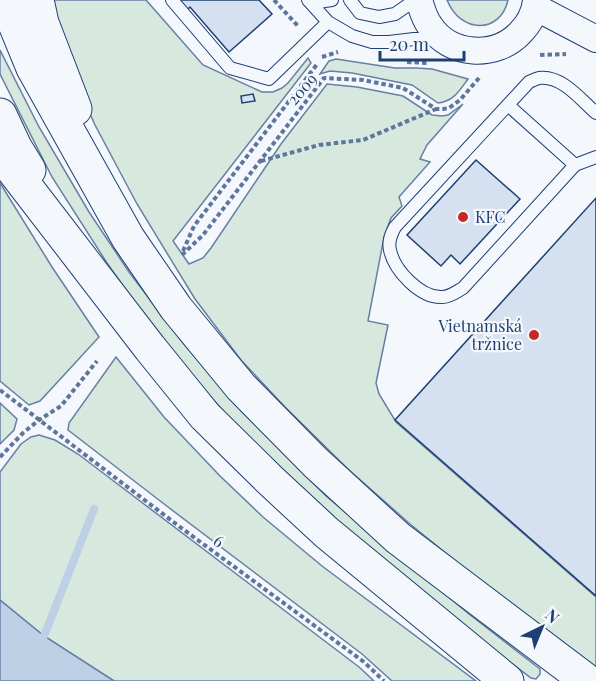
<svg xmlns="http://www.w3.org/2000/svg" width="596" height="681" font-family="'Playfair Display',serif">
<rect width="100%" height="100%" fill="#f4f7fb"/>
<path fill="#d7e8df" stroke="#687fa3" stroke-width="1.5" d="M 51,0 L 146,0 L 203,65 L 262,92 L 273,92 L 282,88 L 288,83 L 308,58 L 311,63 L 173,241 L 189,264 L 203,258 L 211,248 L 281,144 L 327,84 L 357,87 L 403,96 L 432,115 L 442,116 L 448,115 L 463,104 L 427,145 L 420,159 L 430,162 L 399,197 L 402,206 L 391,218 L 384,237 L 368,321 L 388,325 L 376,383 L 379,394 L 396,422 L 596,597 L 596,668 L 479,580 L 410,524 L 349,470 L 285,407 L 241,360 L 195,299 L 137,204 L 95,125 L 70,69 Z
M 447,0 L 508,0 C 500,35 460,33 447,0 Z
M 0,50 L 39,127 L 89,212 L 129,272 L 183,343 L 242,412 L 326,496 L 469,614 L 540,669 L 540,674 L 536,679 L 531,678 L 476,636 L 350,532 L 239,429 L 191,374 L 141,311 L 107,263 L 52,177 L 0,74 Z
M 336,59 L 395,68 L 416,68 L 432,69 L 468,79 C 459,91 454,101 438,103 L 412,85 L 352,73 L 330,71 L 320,74 L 329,61 Z
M 0,183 L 52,267 L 99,337 L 40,401 L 29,405 L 0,381 Z
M 116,357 L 164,417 L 220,476 L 263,517 L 322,566 L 476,681 L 392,681 L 362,654 L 168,507 L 68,430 L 69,423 Z
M 0,403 L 17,419 L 14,430 L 0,444 Z
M 39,435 L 55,440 L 78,454 L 359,667 L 374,681 L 114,681 L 44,636 L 0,600 L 0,472 L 21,444 L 31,437 Z"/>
<path fill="#bed0e5" stroke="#687fa3" stroke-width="1.5" d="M 0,600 L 44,636 L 114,681 L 0,681 Z"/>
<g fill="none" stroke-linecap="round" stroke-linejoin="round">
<path stroke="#bed0e5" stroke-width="8" d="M 44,636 L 94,509"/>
</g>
<path fill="#d5e0f0" stroke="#1d3f73" stroke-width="1.5" d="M 178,0 L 259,0 L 272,14 L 229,52 L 190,7 L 187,10 Z
M 253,94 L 255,101 L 242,103 L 241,96 Z
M 476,160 L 520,199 L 460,264 L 451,255 L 441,266 L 407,235 Z
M 596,198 L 596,596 L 395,420 Z"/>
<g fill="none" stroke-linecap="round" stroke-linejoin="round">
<g stroke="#1d3f73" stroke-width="14">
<path id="service" d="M 172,0 L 230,68 L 269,79 L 328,22 L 352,36 L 372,42 L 389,42 L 414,39 L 440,39
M 308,0 L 328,22
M 350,0 L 360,13 L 379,17 L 395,14 L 415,0
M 311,3 L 332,0
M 508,105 L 575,165
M 596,113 C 581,100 562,75 539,78 C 535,79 532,81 529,82 L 395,227 C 391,234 388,242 390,250 C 394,270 420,298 442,297 C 450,297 456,292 463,288 L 575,165 L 596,157"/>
</g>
<g stroke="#1d3f73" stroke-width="28">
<path id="minor" d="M 419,0 C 422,9 424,18 430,26 C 450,56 495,59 520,33 C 529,24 535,13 536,0
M 535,7 L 596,39"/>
</g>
<g stroke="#1d3f73" stroke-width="35">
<path id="trunk" d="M 5,0 L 33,68 L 128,238 L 176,308 L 241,387 L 315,462 L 398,538 L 587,681
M 37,0 L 42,23 L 75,109
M 0,115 L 15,147 L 29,170
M 0,153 L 150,348 L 205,416 L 270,480 L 326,532 L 507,681"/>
</g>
<path stroke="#5e769c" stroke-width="4" stroke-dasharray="4.5 3" stroke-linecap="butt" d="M 274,0 L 298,26
M 540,55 L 566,54
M 322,57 L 338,52
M 407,62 L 429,63
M 261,161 L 319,145 L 363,140 L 436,109
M 183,251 L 194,226 L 318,63
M 182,255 L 203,235 L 324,78 L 363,80 L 403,88 L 436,109 L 443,109 L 449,108 L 460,100 L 479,78
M 0,390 L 180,527 L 364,662 L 384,681
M 0,457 L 23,433 L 39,420 L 61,406 L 97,361"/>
<use href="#service" stroke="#f4f7fb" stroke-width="12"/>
<use href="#minor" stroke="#f4f7fb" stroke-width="26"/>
<use href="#trunk" stroke="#f4f7fb" stroke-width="33"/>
</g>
<g fill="#c62828" stroke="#f4f7fb" stroke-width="2">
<circle cx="463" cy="217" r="6"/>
<circle cx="534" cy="335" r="6"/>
</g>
<g text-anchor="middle" stroke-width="4.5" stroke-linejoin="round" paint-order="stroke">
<g font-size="16" fill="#1d3f73" stroke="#f4f7fb">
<text transform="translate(302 89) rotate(-49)" y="6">2009</text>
<text transform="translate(219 541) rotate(36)" y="6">6</text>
</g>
<g font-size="16" fill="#1d3f73" stroke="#f4f7fb" text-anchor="start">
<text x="475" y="223">KFC</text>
<text x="522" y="332" text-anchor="end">Vietnamská<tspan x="522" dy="18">tržnice</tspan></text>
</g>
</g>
<g transform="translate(542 627) rotate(43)" stroke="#f4f7fb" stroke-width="4.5" paint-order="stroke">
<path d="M0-4.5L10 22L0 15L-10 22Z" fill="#1d3f73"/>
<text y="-9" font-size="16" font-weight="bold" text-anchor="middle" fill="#1d3f73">N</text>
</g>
<path d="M380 51v9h84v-9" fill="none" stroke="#1d3f73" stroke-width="3"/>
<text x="389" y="51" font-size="18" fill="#1d3f73" stroke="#f4f7fb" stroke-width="4.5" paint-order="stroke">20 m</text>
</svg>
